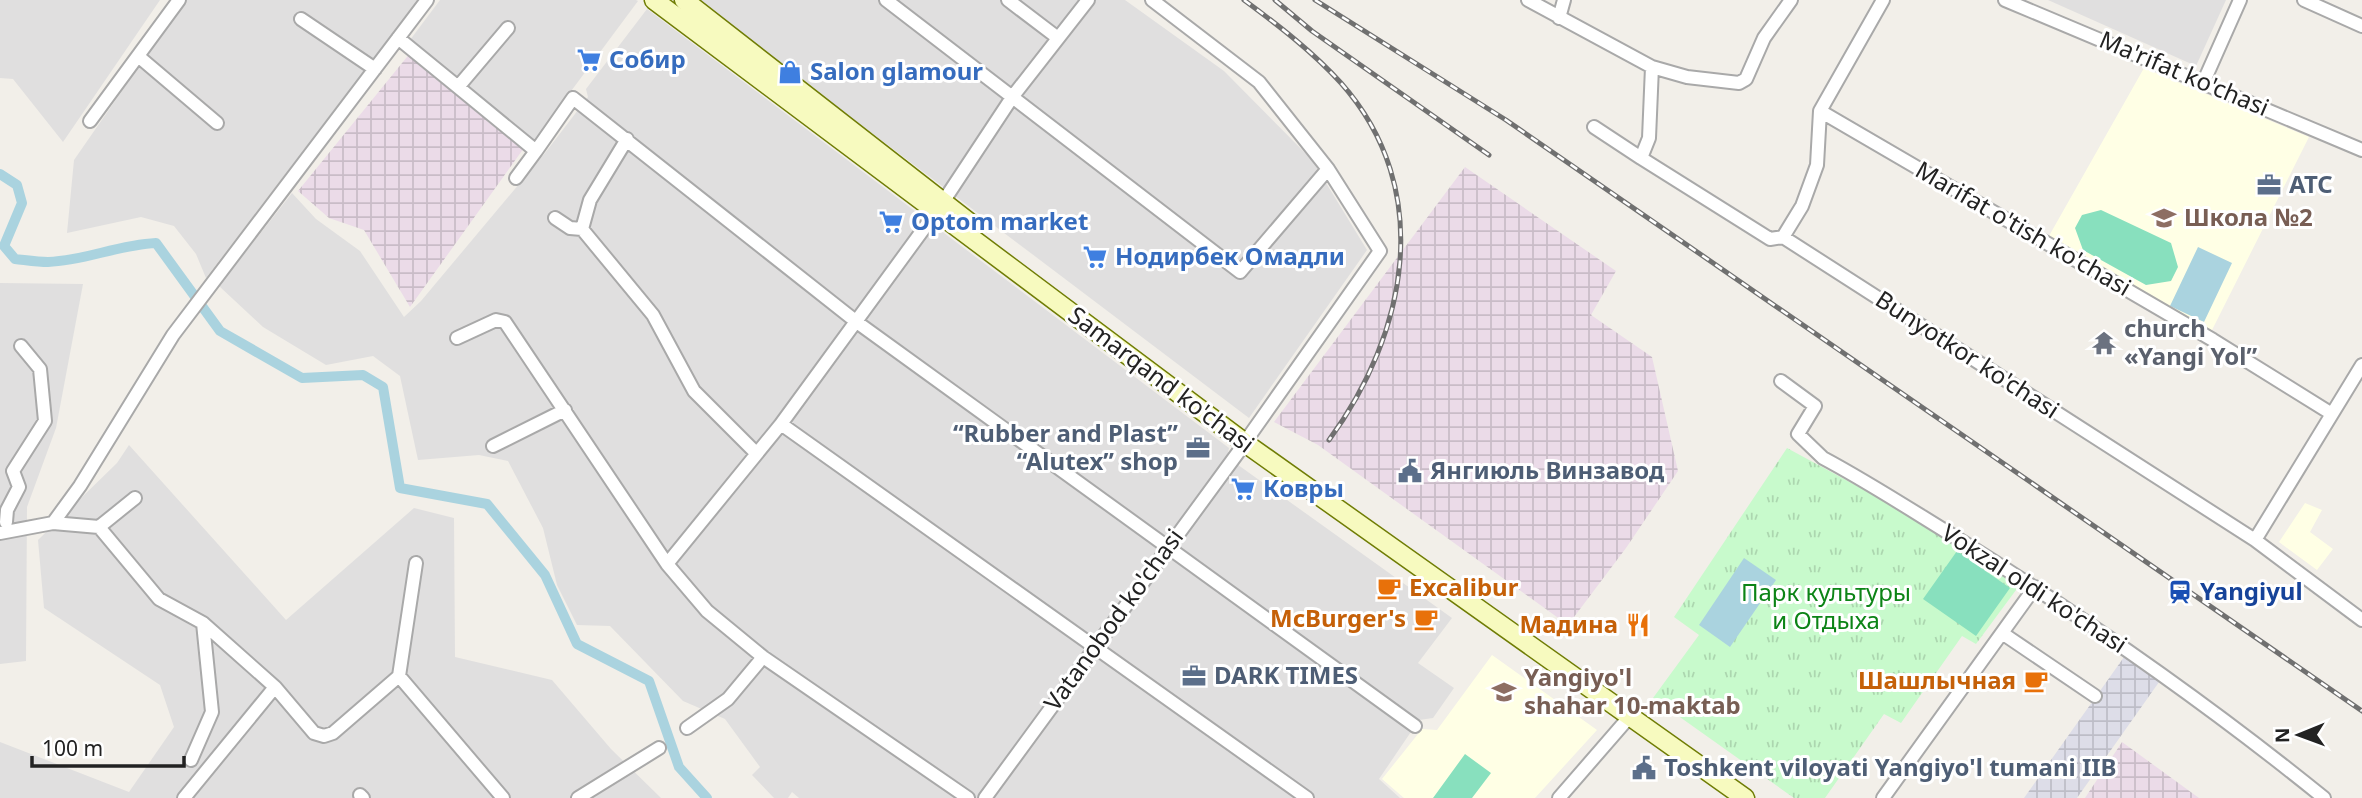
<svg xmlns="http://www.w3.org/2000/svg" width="2362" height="798" font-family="'Noto Sans',sans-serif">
<defs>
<pattern id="industrial-grid" width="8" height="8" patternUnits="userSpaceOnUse" patternTransform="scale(1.75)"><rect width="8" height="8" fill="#ebdbe8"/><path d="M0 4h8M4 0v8" fill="none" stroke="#c9bcc7"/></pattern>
<pattern id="park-tufts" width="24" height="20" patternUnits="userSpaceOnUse" patternTransform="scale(1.75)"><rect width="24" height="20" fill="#c8facc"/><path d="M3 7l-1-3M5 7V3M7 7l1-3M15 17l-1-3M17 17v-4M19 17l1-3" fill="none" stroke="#acd6af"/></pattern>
<pattern id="plaza-grid" width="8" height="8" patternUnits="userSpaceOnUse" patternTransform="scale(1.75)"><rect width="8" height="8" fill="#dddde8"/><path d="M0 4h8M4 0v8" fill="none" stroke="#bdbdc7"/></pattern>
</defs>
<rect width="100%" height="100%" fill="#f2efe9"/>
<path fill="#e0dfdf" d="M 0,0 L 160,0 L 63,142 L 13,79 L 0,78 Z
M 185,0 L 418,0 L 206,278 L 196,254 L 174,226 L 141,217 L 67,233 L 74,160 Z
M 440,0 L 636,0 L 638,1 L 534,141 L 410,40 Z
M 696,0 L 1125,0 L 1224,71 L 1312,160 L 1367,250 L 1249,418 Z
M 2048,0 L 2226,0 L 2196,66 Z
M 647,9 L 1229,448 L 1227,457 L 1452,618 L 1418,663 L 1454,688 L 1433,718 L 1419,720 L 1379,779 L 1400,798 L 799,798 L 792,792 L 788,798 L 774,798 L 752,775 L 760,767 L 725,719 L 683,701 L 610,626 L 577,625 L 557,585 L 543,528 L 508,461 L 479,455 L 418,460 L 400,376 L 373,356 L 326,365 L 263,327 L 219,286 L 292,193 L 316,219 L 360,251 L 404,317 L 421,301 L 545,153 L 588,97 L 586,89 Z
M 0,283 L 83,284 L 56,428 L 27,507 L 26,661 L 0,664 Z
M 129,445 L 286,620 L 414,508 L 454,518 L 455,657 L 552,680 L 611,749 L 661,798 L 0,798 L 0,742 L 129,792 L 174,727 L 160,685 L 44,608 L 38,540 L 117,463 Z"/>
<path fill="url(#industrial-grid)" d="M 411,52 L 524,148 L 410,307 L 364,230 L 329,218 L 298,191 Z
M 1465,167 L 1616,271 L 1591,315 L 1652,357 L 1678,471 L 1626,548 L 1568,625 L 1318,445 L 1274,422 Z
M 2122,742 L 2199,798 L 2085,798 Z"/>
<path fill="#ffffe5" d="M 2144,68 L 2309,137 L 2209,336 L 2049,236 Z
M 2305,503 L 2322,510 L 2310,532 L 2333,549 L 2317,570 L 2279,542 Z
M 1492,655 L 1597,730 L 1535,798 L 1404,798 L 1382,779 L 1422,729 L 1437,730 Z"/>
<path fill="url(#park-tufts)" d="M 1787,448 L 1881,499 L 2019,586 L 1976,644 L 1962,636 L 1901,723 L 1884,714 L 1825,798 L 1794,798 L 1653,698 L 1699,635 L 1674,617 Z"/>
<path fill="#88e0be" d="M 2101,210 L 2171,243 L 2178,267 L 2171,281 L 2146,285 L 2083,250 L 2075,228 L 2082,215 Z
M 1957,551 L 2010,588 L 1976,636 L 1923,599 Z
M 1465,754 L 1491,773 L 1472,798 L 1433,798 Z"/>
<path fill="url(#plaza-grid)" d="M 2129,650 L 2164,675 L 2077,798 L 2024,798 Z"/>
<path fill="#aad3df" d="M 2198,247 L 2232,263 L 2204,322 L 2170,306 Z
M 1744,558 L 1776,580 L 1730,647 L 1699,625 Z"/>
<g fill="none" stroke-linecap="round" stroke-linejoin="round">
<path stroke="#aad3df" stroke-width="10" d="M 0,174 L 17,185 L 22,203 L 4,246 L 15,259 C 25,260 37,262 48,262 C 84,261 117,245 156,243 L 220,331 L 302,378 L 363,375 L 383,387 L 400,488 L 487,504 L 545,575 L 577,644 L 649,681 L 679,767 L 707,798"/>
<g stroke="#a9a9a9" stroke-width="16">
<path id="minor" d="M 886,0 L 1240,272 L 1328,169
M 1008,0 L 1058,38
M 1152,0 L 1259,82 L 1328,169 L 1380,251 L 1250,435
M 1528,0 L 1652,67 L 1687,77 L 1739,83 L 1746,79 L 1764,38 L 1791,0
M 2005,0 L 2362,150
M 2304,0 L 2362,26
M 1559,18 L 1564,0
M 301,19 L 375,69
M 398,38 L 458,87 L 508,28
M 138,56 L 217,123
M 1652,67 L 1649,138 L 1641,158 L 1770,239 L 1783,237 L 2255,540 L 2362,620
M 2204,81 L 2240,0
M 458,87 L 536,151 L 516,178
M 1820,111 L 2213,340 L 2332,414
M 90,121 L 179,0
M 1594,127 L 1641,158
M 536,151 L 573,98 L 858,323 L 1415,726
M 943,202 L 1013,96 L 1088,0
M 555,218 L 570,228 L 582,229 L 590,200 L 627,139
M 582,229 L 653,315 L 694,391 L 755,452
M 1783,237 L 1802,206 L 1817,165 L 1820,111 L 1883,0
M 457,338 L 496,320 L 505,322 L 667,564 L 707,611 L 763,657 L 968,798
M 1781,381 L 1815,406 L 1798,434 L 1823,458 C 1870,483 1914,512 1960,540 C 2086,619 2208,704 2324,798
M 781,424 L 1307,798
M 493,446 L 565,410
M 6,522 L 7,510 L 19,487 L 13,471 L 45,421 L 40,369 L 21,346
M 53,523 L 99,527 L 135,498
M 99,527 L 159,599 L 203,623 L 275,687 L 314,733 L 324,736 L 333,733 L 399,676 L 503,798
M 0,533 L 53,523 L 80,486 L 173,335 L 427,0
M 2255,540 L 2362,365
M 667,564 L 781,424 L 936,212
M 2002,633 L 2095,696
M 399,676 L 416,563
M 687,728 L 728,699 L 763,657
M 191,760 L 212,712 L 203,623
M 360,795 L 363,798
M 184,798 L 275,687
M 578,798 L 659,748
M 985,798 L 1245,443
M 1559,798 L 1631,715
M 1883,798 L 2035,587"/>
</g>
<g stroke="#707d05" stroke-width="21">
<path id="secondary" d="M 654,0 L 1245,443 L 1745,798
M 684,0 L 974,226"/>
</g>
<use href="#minor" stroke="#fff" stroke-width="12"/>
<use href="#secondary" stroke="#f7fabf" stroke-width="18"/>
<g stroke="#707070" stroke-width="5">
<path id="rail" d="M 1244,0 C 1278,25 1313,52 1341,83 C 1436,190 1407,334 1329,440
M 1275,0 L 1312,31 L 1489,155
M 1315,0 L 1506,120 L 2362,711"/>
</g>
<use href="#rail" stroke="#fff" stroke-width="2.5" stroke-dasharray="8" stroke-linecap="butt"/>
</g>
<defs>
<g id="supermarket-bare" transform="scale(1.89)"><path d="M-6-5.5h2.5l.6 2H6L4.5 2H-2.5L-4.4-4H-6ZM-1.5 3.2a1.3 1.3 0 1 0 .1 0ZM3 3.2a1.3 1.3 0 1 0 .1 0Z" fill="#3f7fe0" stroke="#fff" stroke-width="2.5" paint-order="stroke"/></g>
<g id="shop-bare" transform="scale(1.89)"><path d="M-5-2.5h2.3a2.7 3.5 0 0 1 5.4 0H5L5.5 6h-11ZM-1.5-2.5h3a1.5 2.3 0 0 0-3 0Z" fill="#3f7fe0" stroke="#fff" stroke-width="2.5" paint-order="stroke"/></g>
<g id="office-bare" transform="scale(1.89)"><path d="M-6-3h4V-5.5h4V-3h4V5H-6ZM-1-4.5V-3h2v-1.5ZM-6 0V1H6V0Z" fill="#5c6f8a" stroke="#fff" stroke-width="2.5" paint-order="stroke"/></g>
<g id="school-bare" transform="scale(1.89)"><path d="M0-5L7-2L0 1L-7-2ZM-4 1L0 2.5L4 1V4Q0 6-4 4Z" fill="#8d6e63" stroke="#fff" stroke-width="2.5" paint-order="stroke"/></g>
<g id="temple-bare" transform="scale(1.89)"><path d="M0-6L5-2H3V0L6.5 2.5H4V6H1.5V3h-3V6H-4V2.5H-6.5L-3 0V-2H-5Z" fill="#6b7280" stroke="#fff" stroke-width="2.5" paint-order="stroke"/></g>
<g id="civic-bare" transform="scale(1.89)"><path d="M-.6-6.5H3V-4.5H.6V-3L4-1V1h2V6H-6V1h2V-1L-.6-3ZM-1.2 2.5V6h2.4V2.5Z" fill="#5c6f8a" stroke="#fff" stroke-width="2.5" paint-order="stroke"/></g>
<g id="cafe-bare" transform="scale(1.89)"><path d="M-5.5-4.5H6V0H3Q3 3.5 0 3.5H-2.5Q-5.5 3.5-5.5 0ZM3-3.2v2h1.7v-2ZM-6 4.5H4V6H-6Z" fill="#e8710a" stroke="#fff" stroke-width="2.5" paint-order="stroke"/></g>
<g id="station-bare" transform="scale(1.89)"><path d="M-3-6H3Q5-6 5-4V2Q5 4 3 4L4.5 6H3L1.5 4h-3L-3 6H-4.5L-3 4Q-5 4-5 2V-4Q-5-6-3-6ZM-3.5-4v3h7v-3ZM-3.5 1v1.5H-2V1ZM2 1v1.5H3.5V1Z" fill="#1a4fb4" stroke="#fff" stroke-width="2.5" paint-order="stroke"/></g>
<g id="restaurant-bare" transform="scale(1.89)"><path d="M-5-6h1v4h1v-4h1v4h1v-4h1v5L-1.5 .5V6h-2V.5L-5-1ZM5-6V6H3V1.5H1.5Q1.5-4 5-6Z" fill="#e8710a" stroke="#fff" stroke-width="2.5" paint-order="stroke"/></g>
</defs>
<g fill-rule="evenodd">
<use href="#supermarket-bare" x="589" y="60"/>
<use href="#shop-bare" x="790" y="72"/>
<use href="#office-bare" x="2269" y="185"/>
<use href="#school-bare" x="2164" y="218"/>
<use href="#supermarket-bare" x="891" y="222"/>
<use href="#supermarket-bare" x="1095" y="257"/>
<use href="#temple-bare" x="2104" y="343"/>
<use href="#office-bare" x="1198" y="448"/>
<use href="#civic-bare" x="1410" y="471"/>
<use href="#supermarket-bare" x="1243" y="489"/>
<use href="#cafe-bare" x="1389" y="588"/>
<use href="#station-bare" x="2180" y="592"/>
<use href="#cafe-bare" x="1426" y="619"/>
<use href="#restaurant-bare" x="1638" y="625"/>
<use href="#office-bare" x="1194" y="676"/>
<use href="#cafe-bare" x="2036" y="681"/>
<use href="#school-bare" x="1504" y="692"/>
<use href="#civic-bare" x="1644" y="768"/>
</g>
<g text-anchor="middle" stroke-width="6" stroke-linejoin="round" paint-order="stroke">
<g font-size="24" font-weight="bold" fill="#366cbe" stroke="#fff" text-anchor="start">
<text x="609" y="68">Собир</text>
<text x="810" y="80">Salon glamour</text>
<text x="911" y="230">Optom market</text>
<text x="1115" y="265">Нодирбек Омадли</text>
<text x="1263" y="497">Ковры</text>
</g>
<g font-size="24" fill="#222" stroke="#fff">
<text transform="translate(2184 74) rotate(23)" y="8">Ma'rifat ko'chasi</text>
<text transform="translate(2023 229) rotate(30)" y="8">Marifat o'tish ko'chasi</text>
<text transform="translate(1967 355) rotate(33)" y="8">Bunyotkor ko'chasi</text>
<text transform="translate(1161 380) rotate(37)" y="8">Samarqand ko'chasi</text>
<text transform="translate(2034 589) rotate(33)" y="8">Vokzal oldi ko'chasi</text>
<text transform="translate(1114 620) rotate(-54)" y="8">Vatanobod ko'chasi</text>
</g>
<g font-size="24" font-weight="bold" fill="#4e5e75" stroke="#fff" text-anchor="start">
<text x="2289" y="193">АТС</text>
<text x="1178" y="442" text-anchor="end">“Rubber and Plast”<tspan x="1178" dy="28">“Alutex” shop</tspan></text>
<text x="1430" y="479">Янгиюль Винзавод</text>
<text x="1214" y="684">DARK TIMES</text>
<text x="1664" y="776">Toshkent viloyati Yangiyo'l tumani IIB</text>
</g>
<g font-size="24" font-weight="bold" fill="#785e54" stroke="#fff" text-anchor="start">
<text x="2184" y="226">Школа №2</text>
<text x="1524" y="686">Yangiyo'l<tspan x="1524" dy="28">shahar 10-maktab</tspan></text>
</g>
<g font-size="24" font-weight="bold" fill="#5b616d" stroke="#fff" text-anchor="start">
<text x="2124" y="337">church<tspan x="2124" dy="28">«Yangi Yol”</tspan></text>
</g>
<g font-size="24" font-weight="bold" fill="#c56008" stroke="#fff" text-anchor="end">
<text x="1409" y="596" text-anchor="start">Excalibur</text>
<text x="1406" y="627">McBurger's</text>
<text x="1618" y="633">Мадина</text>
<text x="2016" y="689">Шашлычная</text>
</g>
<g font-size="24" font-weight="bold" fill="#164399" stroke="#fff" text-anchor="start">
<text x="2200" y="600">Yangiyul</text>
</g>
<g font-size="24" fill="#0c8416" stroke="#fff">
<text x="1826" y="601">Парк культуры<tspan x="1826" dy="28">и Отдыха</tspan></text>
</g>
</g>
<g transform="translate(2299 735) rotate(269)" stroke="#ffffff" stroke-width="5" paint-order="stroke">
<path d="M0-5L12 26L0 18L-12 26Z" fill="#222222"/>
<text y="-10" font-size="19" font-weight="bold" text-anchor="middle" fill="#222222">N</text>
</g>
<path d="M32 756v10h152v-10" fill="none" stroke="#222222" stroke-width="3.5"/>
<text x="42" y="756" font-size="21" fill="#222222" stroke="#ffffff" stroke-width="5" paint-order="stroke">100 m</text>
</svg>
